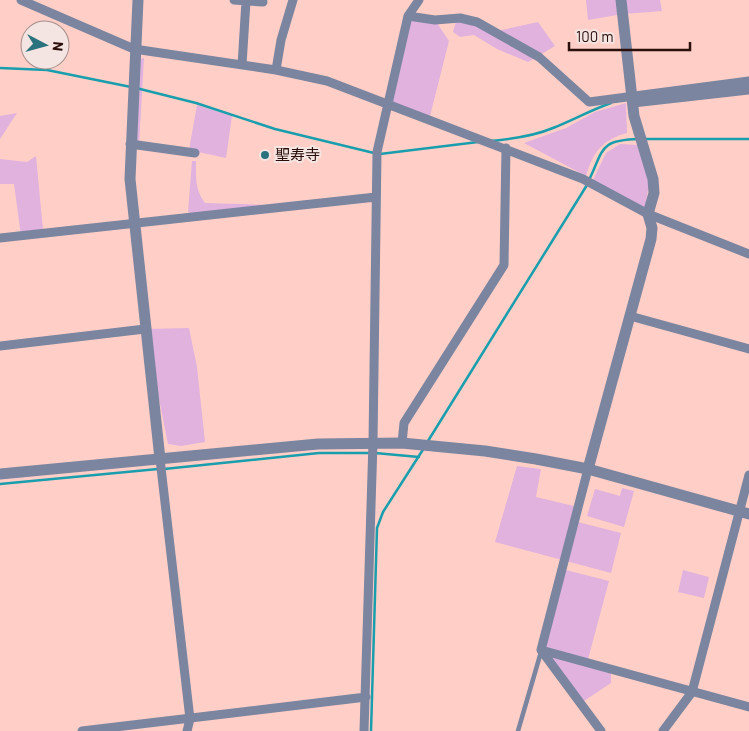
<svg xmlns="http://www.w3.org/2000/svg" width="749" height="731" font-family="Barlow,'Noto Sans JP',sans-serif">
<rect width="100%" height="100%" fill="#ffcfc7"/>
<path fill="#e0b2dd" d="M 586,0 L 660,0 L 662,11 L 623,14 L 588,20 Z
M 408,16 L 435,20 L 449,41 L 429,120 L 391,106 Z
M 457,18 L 497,31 L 538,22 L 555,46 L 528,62 L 497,49 L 474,35 L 460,37 L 453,32 Z
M 144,58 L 139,145 L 135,142 L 140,59 Z
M 626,103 L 627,133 C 602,140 593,152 586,176 L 524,143 L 566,128 L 595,112 Z
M 197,105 L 232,116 L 226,158 L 189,150 Z
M 17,113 L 0,139 L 0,116 Z
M 620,144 L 638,145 L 649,184 L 645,208 L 591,184 L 606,153 Z
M 36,156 L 43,230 L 21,236 L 14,184 L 0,184 L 0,159 L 27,162 Z
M 192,161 L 196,161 C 196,178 195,190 205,203 L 269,205 L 193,214 L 188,212 Z
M 189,328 L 197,367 L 205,442 L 181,446 L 168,444 L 145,329 Z
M 517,466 L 541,469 L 536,497 L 578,507 L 578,522 L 621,533 L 611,573 L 495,542 Z
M 622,488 L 634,491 L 624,527 L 587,516 L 595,489 L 620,496 Z
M 562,569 L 609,581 L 587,663 L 541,650 Z
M 683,570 L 709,577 L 704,598 L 678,592 Z
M 544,654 L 611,669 L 611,683 L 581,703 Z"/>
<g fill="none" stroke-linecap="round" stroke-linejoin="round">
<path stroke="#199eae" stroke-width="2.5" d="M 0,68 L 47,70 L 131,87
M 136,88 L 196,103 L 275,129 L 374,153
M 644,139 L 749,139
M 491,141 C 512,139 534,136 553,128 C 573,120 591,110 611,103
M 380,154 L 478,142
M 589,180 C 604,149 599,140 639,139
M 428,441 L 587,185
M 375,453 L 419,457
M 164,469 L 319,453 L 370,453
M 0,484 L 158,469
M 371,731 L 377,528 L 383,512 L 424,448"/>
<path stroke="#7b85a0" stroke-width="4.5" d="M 518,731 L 541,652"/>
<path stroke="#7b85a0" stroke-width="9" d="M 21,0 L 134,49 L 276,70 L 327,81 L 583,179 L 648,214 L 749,254
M 234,0 L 263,2
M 408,16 L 435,20 L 460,18 L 477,22 L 539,57 L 589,102 L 749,81
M 242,65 L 246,1
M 276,70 L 281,40 L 293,0
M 633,103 L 749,90
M 130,144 L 195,153
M 0,238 L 376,197
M 630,316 L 749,349
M 0,346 L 145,329
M 402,443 L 404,423 L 504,265 L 506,148
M 160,459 L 190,719 L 187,731
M 541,650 L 749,707
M 541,650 L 588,469
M 541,650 L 601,731
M 82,731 L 366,697
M 364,731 L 373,442 L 377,152 L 408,16 L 419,0
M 663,731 L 692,692 L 749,475"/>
<path stroke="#7b85a0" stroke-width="11" d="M 138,0 L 130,179 L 160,459
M 588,469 L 651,239 L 652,228 L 648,214 L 654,193 L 653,179 L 634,116 L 621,0
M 0,474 L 318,444 L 402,443 L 485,451 L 536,459 L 588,469 L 749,514"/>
</g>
<circle fill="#2a727d" stroke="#f5e5e2" stroke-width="2" cx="265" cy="155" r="5"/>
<g text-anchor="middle" stroke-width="4" stroke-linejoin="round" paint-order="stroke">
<g font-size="15" fill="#2a0f0b" stroke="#f5e5e2" text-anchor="start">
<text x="275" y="160">聖寿寺</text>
</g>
</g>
<g transform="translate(45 45) rotate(96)"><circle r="24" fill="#f5e5e2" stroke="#a48f8c"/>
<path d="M0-4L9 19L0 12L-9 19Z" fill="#2a727d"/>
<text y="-8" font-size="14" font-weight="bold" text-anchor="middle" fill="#2a0f0b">N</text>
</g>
<path d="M569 42v8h121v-8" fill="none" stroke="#2a0f0b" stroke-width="2.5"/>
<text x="576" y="42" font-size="15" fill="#2a0f0b" stroke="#f5e5e2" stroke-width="4" paint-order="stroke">100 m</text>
</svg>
